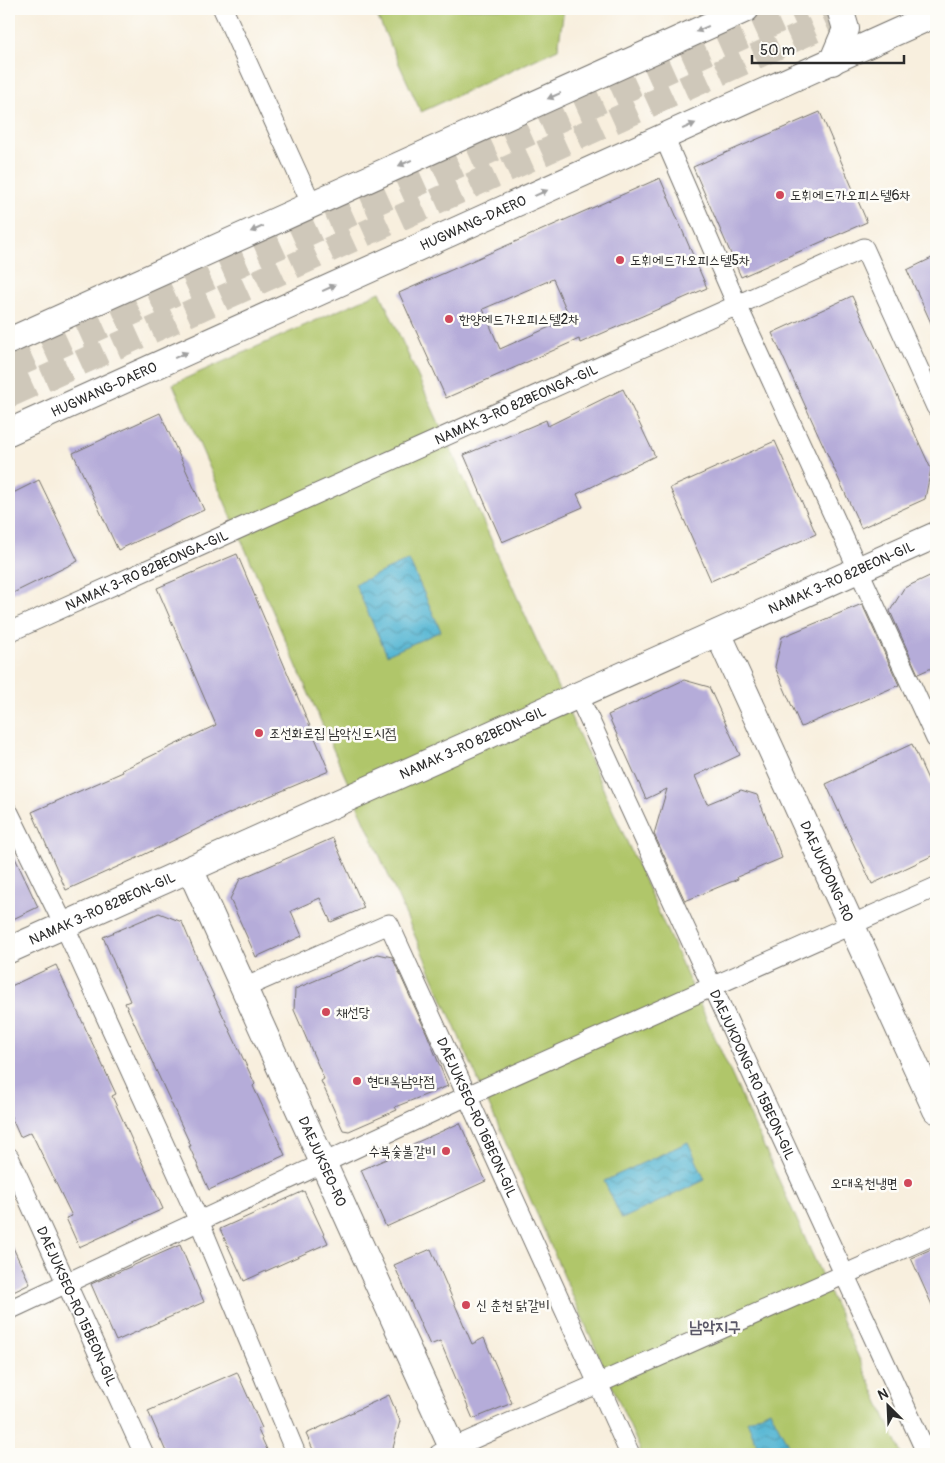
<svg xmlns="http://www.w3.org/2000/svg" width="945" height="1463" font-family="Pangolin,'Poor Story',sans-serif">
<defs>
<pattern id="water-waves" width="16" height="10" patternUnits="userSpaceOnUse" patternTransform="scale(1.25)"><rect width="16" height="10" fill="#55b6d3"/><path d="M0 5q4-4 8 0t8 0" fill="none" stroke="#4794ab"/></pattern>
</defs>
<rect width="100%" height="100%" fill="#fdfcf7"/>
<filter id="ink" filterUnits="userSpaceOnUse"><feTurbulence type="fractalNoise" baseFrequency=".02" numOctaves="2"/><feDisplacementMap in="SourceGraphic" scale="10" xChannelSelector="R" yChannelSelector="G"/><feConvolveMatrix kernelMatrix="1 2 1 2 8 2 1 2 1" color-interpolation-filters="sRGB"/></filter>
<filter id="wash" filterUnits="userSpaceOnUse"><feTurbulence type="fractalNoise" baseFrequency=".0096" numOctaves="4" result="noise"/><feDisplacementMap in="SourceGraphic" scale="20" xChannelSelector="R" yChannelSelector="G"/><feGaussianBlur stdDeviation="1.12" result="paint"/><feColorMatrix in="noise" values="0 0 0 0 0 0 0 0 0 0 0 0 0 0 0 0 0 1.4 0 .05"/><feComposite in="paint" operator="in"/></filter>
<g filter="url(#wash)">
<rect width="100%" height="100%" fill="#f8efde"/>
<path fill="#b0c66a" stroke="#6e784a" d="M 374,9 L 564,9 L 558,49 L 421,112 Z
M 380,292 L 902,1454 L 642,1454 L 173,384 Z"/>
<path fill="url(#water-waves)" stroke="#40707f" d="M 409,560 L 441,631 L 387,655 L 355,584 Z
M 688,1142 L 705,1180 L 622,1219 L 604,1181 Z
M 770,1410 L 793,1454 L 761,1454 L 747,1421 Z"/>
<g id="blocks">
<path fill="#b5acd9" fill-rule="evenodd" d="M 820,112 L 867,222 L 741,277 L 693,167 Z
M 660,178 L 707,288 L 580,343 L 579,339 L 446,398 L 399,293 ZM 553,279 L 570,318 L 500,349 L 483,309 Z
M 936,256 L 936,334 L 907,270 Z
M 852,296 L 931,469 L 925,499 L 861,528 L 772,333 Z
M 623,389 L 655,456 L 577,494 L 583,507 L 502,542 L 464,455 L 546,420 L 548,426 Z
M 160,413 L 204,510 L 118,550 L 73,453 Z
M 775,441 L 816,534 L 711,581 L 670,488 Z
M 39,480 L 78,561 L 9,595 L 9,495 Z
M 237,554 L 329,771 L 232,812 L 135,859 L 66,890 L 32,812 L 123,772 L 122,770 L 216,725 L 157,588 Z
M 936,573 L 936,666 L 918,674 L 890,611 L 904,588 Z
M 862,604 L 899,685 L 801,727 L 775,667 L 782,637 Z
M 684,680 L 709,687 L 740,755 L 695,776 L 707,804 L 741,790 L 757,795 L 782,858 L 737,877 L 738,879 L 685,901 L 654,834 L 667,789 L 646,799 L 608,715 Z
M 912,744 L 936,797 L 936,854 L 872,884 L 826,784 Z
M 333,838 L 364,908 L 331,922 L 320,898 L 291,911 L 302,936 L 256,957 L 230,899 L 240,879 Z
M 9,845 L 38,907 L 9,921 Z
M 159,913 L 182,922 L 205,977 L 255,1084 L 253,1086 L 285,1155 L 209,1190 L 189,1146 L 191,1146 L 125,1003 L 130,1001 L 103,937 Z
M 378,954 L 392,957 L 427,1034 L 448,1086 L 395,1107 L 397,1110 L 349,1131 L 343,1130 L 321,1081 L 324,1079 L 294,1010 L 295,989 Z
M 56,965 L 116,1094 L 112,1096 L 163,1209 L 79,1247 L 66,1218 L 72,1216 L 31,1132 L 20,1137 L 9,1112 L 9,987 Z
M 460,1123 L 486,1181 L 386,1227 L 361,1170 L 414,1147 L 413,1144 Z
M 304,1191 L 328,1243 L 244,1281 L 220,1229 Z
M 9,1239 L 30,1284 L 9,1294 Z
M 180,1245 L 204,1302 L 116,1341 L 91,1284 Z
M 936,1247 L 936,1314 L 911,1258 Z
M 431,1249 L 472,1344 L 484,1338 L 512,1403 L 473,1419 L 440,1341 L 430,1345 L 394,1265 Z
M 237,1372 L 262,1428 L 258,1430 L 269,1454 L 167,1454 L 148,1411 Z
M 389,1395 L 400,1421 L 393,1448 L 380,1454 L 315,1454 L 306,1434 Z"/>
</g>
</g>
<g filter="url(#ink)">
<use href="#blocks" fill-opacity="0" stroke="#73706a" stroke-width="1"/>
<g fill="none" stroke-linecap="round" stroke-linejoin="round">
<path stroke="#cfc8ba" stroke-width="26" stroke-dasharray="26 13" stroke-linecap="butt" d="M 9,368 L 803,9
M 9,395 L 860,9"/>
<g stroke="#73706a" stroke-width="21">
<g id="street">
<path d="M 223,9 L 312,205"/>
<path d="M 664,137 L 737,305 L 936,739"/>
<path id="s1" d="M 9,632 L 864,248 L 936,407"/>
<path id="s2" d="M 578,695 L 927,1454"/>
<path d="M 9,813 L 64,925 L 199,1221 L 296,1454"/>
<path id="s3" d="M 244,988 L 389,924 L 630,1454"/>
<path id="s4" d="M 9,1157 L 144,1454"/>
<path d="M 9,1310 L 467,1096 L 936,887"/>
<path d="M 439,1454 L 936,1234"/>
</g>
</g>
<g stroke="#73706a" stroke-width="28">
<g id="secondary">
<path d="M 832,62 L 846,29 L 840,9"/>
<path d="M 9,341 L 746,9"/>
<path id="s5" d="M 9,432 L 936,14"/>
<path id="s6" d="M 718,633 L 936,1110"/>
<path id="s7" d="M 190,869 L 455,1454"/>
<path id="s8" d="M 9,950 L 936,535"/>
</g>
</g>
<use href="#street" stroke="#fff" stroke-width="19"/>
<use href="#secondary" stroke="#fff" stroke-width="26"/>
</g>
<defs><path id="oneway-solid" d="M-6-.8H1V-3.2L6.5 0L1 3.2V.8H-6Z" transform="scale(1.25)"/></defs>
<g fill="#a0a0a0">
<use href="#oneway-solid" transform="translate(702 29) rotate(156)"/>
<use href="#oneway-solid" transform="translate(554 96) rotate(156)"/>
<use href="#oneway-solid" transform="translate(689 126) rotate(-24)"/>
<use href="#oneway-solid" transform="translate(405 163) rotate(156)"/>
<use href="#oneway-solid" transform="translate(541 193) rotate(-24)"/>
<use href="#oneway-solid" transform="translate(257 229) rotate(156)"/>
<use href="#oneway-solid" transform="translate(329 288) rotate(-24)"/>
<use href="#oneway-solid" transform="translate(181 355) rotate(-24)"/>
</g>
</g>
<g fill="#d1495b" stroke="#fdfcf7" stroke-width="2">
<circle cx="780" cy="195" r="5"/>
<circle cx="620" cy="260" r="5"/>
<circle cx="449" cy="319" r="5"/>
<circle cx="259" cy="733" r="5"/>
<circle cx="326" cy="1012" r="5"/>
<circle cx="357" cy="1081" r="5"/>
<circle cx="446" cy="1151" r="5"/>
<circle cx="908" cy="1183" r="5"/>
<circle cx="466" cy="1305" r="5"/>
</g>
<g text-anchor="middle" stroke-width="5" stroke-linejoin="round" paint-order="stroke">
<g font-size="14" fill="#2b2b2b" stroke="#fdfcf7" text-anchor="start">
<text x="790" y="200">도휘에드가오피스텔6차</text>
<text x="630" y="265">도휘에드가오피스텔5차</text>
<text x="459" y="324">한양에드가오피스텔2차</text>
<text x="269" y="738">조선화로집 남악신도시점</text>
<text x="336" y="1017">채선당</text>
<text x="367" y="1086">현대옥남악점</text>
<text x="436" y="1156" text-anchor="end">수북숯불갈비</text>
<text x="898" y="1188" text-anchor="end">오대옥천냉면</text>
<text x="476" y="1310">신 춘천 닭갈비</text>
</g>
<g font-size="14" fill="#2b2b2b" stroke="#fdfcf7">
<text dy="5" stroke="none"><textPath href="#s5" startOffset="509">HUGWANG-DAERO</textPath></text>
<text dy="5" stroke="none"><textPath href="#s5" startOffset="104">HUGWANG-DAERO</textPath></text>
<text dy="5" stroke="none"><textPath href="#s1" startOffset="556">NAMAK 3-RO 82BEONGA-GIL</textPath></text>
<text dy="5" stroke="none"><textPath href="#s1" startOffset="151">NAMAK 3-RO 82BEONGA-GIL</textPath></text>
<text dy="5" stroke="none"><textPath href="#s8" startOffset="912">NAMAK 3-RO 82BEON-GIL</textPath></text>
<text dy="5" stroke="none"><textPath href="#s8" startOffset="508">NAMAK 3-RO 82BEON-GIL</textPath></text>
<text dy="5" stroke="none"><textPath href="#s6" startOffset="262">DAEJUKDONG-RO</textPath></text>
<text dy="5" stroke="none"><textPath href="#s8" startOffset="102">NAMAK 3-RO 82BEON-GIL</textPath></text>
<text dy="5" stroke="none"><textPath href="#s2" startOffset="418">DAEJUKDONG-RO 15BEON-GIL</textPath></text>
<text dy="5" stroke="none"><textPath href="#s3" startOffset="371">DAEJUKSEO-RO 16BEON-GIL</textPath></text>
<text dy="5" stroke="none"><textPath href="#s7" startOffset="321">DAEJUKSEO-RO</textPath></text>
<text dy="5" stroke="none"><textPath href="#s4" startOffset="164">DAEJUKSEO-RO 15BEON-GIL</textPath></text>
</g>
<g font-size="16" font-weight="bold" fill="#5b5868" stroke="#fdfcf7">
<text x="715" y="1332">남악지구</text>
</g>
</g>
<rect width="945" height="1463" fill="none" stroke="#fdfcf7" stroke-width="30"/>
<g transform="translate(888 1406) rotate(336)" stroke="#fdfcf7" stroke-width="4" paint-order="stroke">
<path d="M0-4L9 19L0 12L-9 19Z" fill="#2b2b2b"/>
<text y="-8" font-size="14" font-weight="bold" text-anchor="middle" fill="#2b2b2b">N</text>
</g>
<path d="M752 55v8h152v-8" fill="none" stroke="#2b2b2b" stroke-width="2.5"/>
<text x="760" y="55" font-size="15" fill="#2b2b2b" stroke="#fdfcf7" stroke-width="4" paint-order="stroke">50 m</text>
</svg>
